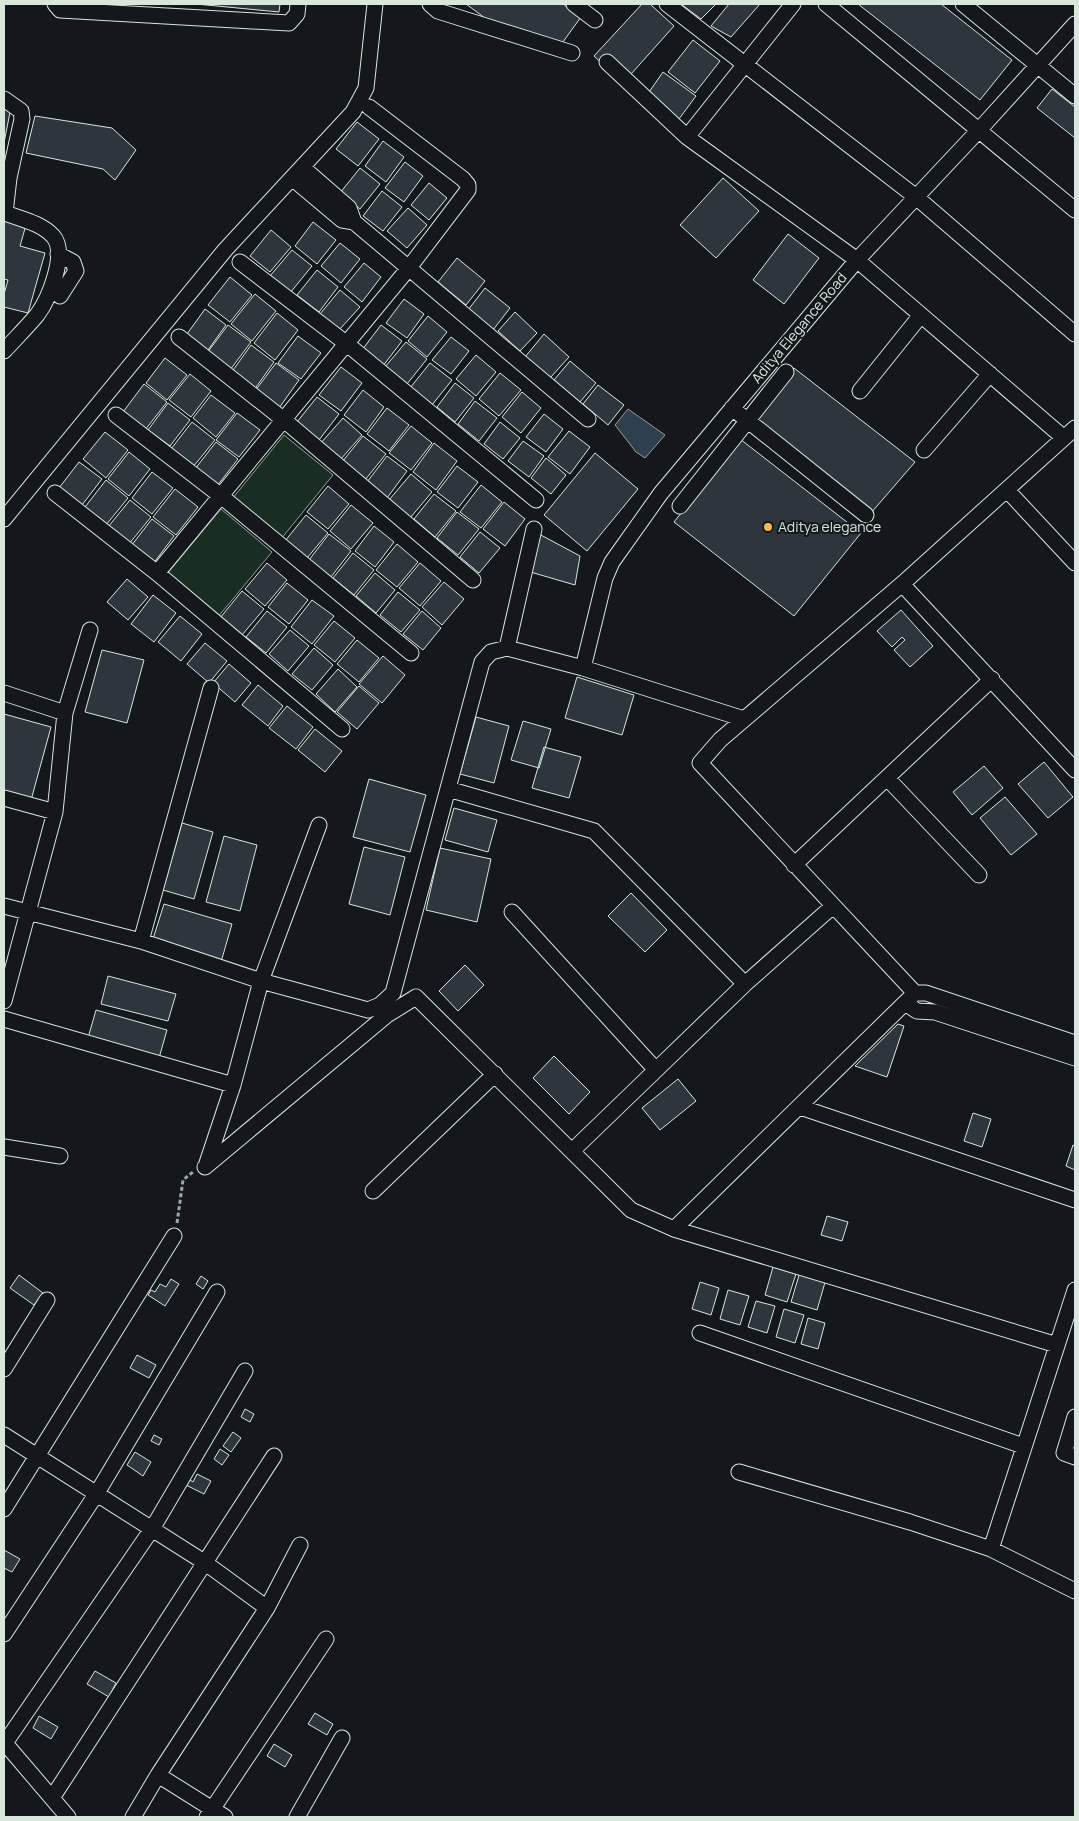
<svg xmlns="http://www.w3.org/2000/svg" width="1079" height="1821" font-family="Manrope,sans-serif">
<rect width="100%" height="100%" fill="#14181c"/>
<path fill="#1a2d24" stroke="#939e99" d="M 284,435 L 333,475 L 281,539 L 232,499 Z
M 221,509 L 272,552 L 217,618 L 166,575 Z"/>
<path fill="#2f3f4d" stroke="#939e99" d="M 628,409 L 665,435 L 645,458 L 636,452 L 615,425 Z"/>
<path fill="#2c363c" stroke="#d8e6dc" d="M 196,4 L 280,4 L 279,12 Z
M 466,4 L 563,4 L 581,17 L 560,46 L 489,21 Z
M 642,4 L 650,4 L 674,26 L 623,83 L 594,56 Z
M 681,4 L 716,4 L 701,19 Z
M 729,4 L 760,4 L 731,37 L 711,26 Z
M 858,4 L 941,4 L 1012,60 L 980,100 Z
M 693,40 L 720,61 L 695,93 L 668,72 Z
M 663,72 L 696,96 L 679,119 L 647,95 Z
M 1052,89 L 1075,107 L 1075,138 L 1037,108 Z
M 4,106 L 11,107 L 4,143 Z
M 35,116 L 112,128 L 136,150 L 115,180 L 103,169 L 26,153 Z
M 357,122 L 379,139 L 358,166 L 336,149 Z
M 383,141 L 404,157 L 386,182 L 365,166 Z
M 405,162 L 423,176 L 404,202 L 385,188 Z
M 360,168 L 380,184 L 360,209 L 340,193 Z
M 723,178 L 759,211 L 716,258 L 680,225 Z
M 429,183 L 447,198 L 429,220 L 411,205 Z
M 382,191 L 402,207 L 383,231 L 363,216 Z
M 408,208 L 427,225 L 407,248 L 387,231 Z
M 4,219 L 26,225 L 20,246 L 45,253 L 28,313 L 4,307 L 4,294 L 8,280 L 4,279 Z
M 313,222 L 336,240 L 317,264 L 295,246 Z
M 271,230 L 291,247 L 270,272 L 250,256 Z
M 788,234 L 819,258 L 784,304 L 753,280 Z
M 340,243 L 360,259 L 341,283 L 321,266 Z
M 292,250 L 312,266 L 290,293 L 270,276 Z
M 457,258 L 485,281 L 466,305 L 438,282 Z
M 364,263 L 381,277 L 362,302 L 344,287 Z
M 317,270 L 338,287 L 319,312 L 297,295 Z
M 230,277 L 252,295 L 230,322 L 208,305 Z
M 485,288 L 510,308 L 493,330 L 468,310 Z
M 340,290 L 360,307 L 339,330 L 320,314 Z
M 255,294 L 276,311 L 252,341 L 231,324 Z
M 404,299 L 424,314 L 407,338 L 386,323 Z
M 205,309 L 226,325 L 208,350 L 187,334 Z
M 515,312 L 537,333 L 520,351 L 498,331 Z
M 277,313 L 298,330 L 275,360 L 254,343 Z
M 428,316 L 447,332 L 427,357 L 408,341 Z
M 228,325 L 251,342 L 230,370 L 207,353 Z
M 381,325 L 402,341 L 383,366 L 362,350 Z
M 544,334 L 569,357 L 550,378 L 525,357 Z
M 298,336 L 321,353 L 301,379 L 278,363 Z
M 451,337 L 469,351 L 451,374 L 432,360 Z
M 406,342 L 427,359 L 407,384 L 385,367 Z
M 251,345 L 274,362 L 254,390 L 231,373 Z
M 476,355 L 496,372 L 476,396 L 456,379 Z
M 165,358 L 187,375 L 167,400 L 146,383 Z
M 570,361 L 596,383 L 580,402 L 554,380 Z
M 276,363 L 299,380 L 279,408 L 255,391 Z
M 430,363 L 452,380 L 432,405 L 410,388 Z
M 341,367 L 362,383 L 341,411 L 319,395 Z
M 794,368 L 915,462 L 871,513 L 752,420 Z
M 500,373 L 521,390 L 499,416 L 479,399 Z
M 190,374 L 211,391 L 191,417 L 169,400 Z
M 455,383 L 474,398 L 455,422 L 437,407 Z
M 144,384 L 167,402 L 145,430 L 123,412 Z
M 598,385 L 624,405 L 608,425 L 583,404 Z
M 363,390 L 384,407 L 366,432 L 344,415 Z
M 522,392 L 541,408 L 521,433 L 502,417 Z
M 211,395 L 235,413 L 216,437 L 193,418 Z
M 317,397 L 339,414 L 319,440 L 297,422 Z
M 475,401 L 497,418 L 479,441 L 458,424 Z
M 168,403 L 190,420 L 170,446 L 148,430 Z
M 387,408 L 409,425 L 389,451 L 367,434 Z
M 237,413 L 260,430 L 239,457 L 216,440 Z
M 544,414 L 563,429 L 546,452 L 526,437 Z
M 343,418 L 362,435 L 340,460 L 320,444 Z
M 192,422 L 215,440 L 193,467 L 171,449 Z
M 500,422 L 520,438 L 503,459 L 484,444 Z
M 411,426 L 432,443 L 411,470 L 389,453 Z
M 569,431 L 590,447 L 570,474 L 548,457 Z
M 105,432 L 128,450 L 106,478 L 83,459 Z
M 363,436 L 386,454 L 365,480 L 342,462 Z
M 740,439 L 861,533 L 794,616 L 674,522 Z
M 523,441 L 544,456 L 529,477 L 508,461 Z
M 216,442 L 238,459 L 217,486 L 195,469 Z
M 434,443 L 457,461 L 436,490 L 413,472 Z
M 129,452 L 150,469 L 129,496 L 108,479 Z
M 595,453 L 638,489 L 587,551 L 544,515 Z
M 387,456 L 407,471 L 387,498 L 367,482 Z
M 546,458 L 566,475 L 551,494 L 531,478 Z
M 79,462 L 102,479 L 82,505 L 59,488 Z
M 457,466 L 478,482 L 458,508 L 437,492 Z
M 152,472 L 173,488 L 152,514 L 132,498 Z
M 411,474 L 432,492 L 410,518 L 389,500 Z
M 106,480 L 128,498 L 106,525 L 85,507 Z
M 481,485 L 502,502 L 481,528 L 460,512 Z
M 328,486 L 349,504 L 328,529 L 307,512 Z
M 175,489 L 198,507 L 176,535 L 153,517 Z
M 434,494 L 456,511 L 435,537 L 414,519 Z
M 130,500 L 151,517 L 129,544 L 108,527 Z
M 504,502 L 525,519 L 505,546 L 483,529 Z
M 351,505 L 373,523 L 351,549 L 330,531 Z
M 457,512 L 479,529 L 458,555 L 437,538 Z
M 306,515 L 328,533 L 307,558 L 285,541 Z
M 152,519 L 174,536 L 153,564 L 131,546 Z
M 374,526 L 394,542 L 375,567 L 355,551 Z
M 480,532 L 500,548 L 479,573 L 460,557 Z
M 329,534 L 351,551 L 331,577 L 309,560 Z
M 539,534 L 580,556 L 575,585 L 527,571 Z
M 397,544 L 418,562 L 397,587 L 376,570 Z
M 353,553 L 374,570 L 354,595 L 333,578 Z
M 267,563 L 287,580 L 265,606 L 245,589 Z
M 420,563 L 441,581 L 420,606 L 399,588 Z
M 375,573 L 395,590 L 376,613 L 356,596 Z
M 127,579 L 148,597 L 128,620 L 107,602 Z
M 444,582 L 464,599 L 442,625 L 422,607 Z
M 287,583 L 308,600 L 289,624 L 268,607 Z
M 242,591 L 264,609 L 242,635 L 220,618 Z
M 398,592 L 420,610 L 401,632 L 380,615 Z
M 153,595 L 176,613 L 154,642 L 131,624 Z
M 312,600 L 334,616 L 312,644 L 291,627 Z
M 901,610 L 933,646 L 910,667 L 894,650 L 905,640 L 902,637 L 892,647 L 877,631 Z
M 267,611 L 287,627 L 266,653 L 246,637 Z
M 422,611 L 441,628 L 423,650 L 403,634 Z
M 180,616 L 202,634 L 181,661 L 158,642 Z
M 334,621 L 355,638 L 335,662 L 314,645 Z
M 290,630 L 309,646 L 288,671 L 269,654 Z
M 357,640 L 379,658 L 359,682 L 337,664 Z
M 205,643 L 227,661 L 209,683 L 187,664 Z
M 314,648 L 333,665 L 312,690 L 292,674 Z
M 102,650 L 144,660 L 127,723 L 85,712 Z
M 383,656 L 405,675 L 382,703 L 359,684 Z
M 229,664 L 251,683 L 235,702 L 213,683 Z
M 338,669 L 357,687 L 335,712 L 316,694 Z
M 577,677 L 634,695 L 622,735 L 565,718 Z
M 258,685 L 283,706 L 268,726 L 242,705 Z
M 359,686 L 379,703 L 357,729 L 337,712 Z
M 287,706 L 313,727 L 296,749 L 269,728 Z
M 4,714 L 51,727 L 30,804 L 4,796 Z
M 476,717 L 509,726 L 494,783 L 460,774 Z
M 523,721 L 551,729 L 539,768 L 511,760 Z
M 315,729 L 342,751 L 325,772 L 298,750 Z
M 544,747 L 581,757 L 569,798 L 532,788 Z
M 1044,762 L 1073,797 L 1048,818 L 1018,784 Z
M 984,766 L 1003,788 L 972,815 L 953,792 Z
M 369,779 L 426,795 L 410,852 L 353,837 Z
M 1005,797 L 1037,834 L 1011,855 L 980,818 Z
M 454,808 L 497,820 L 488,852 L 445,840 Z
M 182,823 L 213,832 L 194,899 L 163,890 Z
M 224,836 L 257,845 L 240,911 L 206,902 Z
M 364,847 L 405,857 L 390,915 L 349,904 Z
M 440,848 L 491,859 L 477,922 L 426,910 Z
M 631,893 L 667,930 L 645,952 L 608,916 Z
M 164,904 L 232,924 L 221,962 L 152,942 Z
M 465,965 L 484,985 L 458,1011 L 439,991 Z
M 108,976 L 176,994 L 168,1021 L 101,1004 Z
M 96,1010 L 167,1030 L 159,1058 L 88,1038 Z
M 898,1024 L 904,1026 L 887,1077 L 855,1066 Z
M 554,1056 L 590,1092 L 569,1114 L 533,1078 Z
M 678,1079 L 696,1101 L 660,1130 L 642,1108 Z
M 973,1113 L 991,1119 L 982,1147 L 964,1141 Z
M 1073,1145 L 1075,1146 L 1075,1170 L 1066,1166 Z
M 827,1216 L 848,1222 L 842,1241 L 821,1235 Z
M 773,1267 L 796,1274 L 787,1302 L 765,1295 Z
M 800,1272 L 826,1279 L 817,1310 L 791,1302 Z
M 19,1275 L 43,1293 L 34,1305 L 10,1288 Z
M 201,1276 L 208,1281 L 203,1289 L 196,1284 Z
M 171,1279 L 179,1284 L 165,1306 L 148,1295 L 151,1290 L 155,1292 L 160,1284 L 166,1287 Z
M 700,1282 L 719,1288 L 711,1315 L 692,1309 Z
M 728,1290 L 749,1296 L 740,1325 L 720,1319 Z
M 756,1301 L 775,1306 L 767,1333 L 748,1327 Z
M 784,1309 L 804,1315 L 795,1343 L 776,1337 Z
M 808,1318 L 825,1323 L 818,1349 L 801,1344 Z
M 137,1355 L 156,1365 L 149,1378 L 130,1368 Z
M 245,1409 L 254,1414 L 250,1422 L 241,1417 Z
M 233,1432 L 241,1438 L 231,1452 L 223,1446 Z
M 154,1435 L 162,1439 L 159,1445 L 151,1441 Z
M 220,1449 L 229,1455 L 222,1465 L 214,1459 Z
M 135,1452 L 151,1462 L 143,1476 L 127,1465 Z
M 197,1474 L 211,1481 L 204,1494 L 186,1485 L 189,1479 L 193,1482 Z
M 4,1550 L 20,1559 L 12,1572 L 4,1568 Z
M 95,1671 L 116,1683 L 109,1697 L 87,1684 Z
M 315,1713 L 333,1724 L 327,1735 L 308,1724 Z
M 39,1716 L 58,1727 L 51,1739 L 33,1728 Z
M 274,1744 L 292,1755 L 285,1767 L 267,1756 Z"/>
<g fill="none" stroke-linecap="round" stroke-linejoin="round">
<g stroke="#d8e6dc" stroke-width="17">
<path id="minor" d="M 55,4 L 60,10 L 289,23 L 297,14 L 298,4
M 430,4 L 438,11 L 572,53
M 574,4 L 595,20
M 667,4 L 916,197 L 1075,334
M 826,4 L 1075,210
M 963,4 L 1075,96
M 607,62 L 687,137 L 793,4
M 4,99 L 21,111 L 22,119 L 9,178 L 5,213 C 21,219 41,223 53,236 C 68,253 49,299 37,315 C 27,327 15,339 4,351
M 687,137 L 857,260 L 1064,438
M 302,167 L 349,208 L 354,222
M 292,178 L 342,220 L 354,222 L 588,419
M 58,254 L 73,262 L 76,271 L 60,296
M 240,262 L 347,344 L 536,500
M 179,337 L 284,420 L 473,580
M 860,391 L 921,315
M 732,408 L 866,515
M 116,415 L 221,496 L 411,653
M 1075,428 L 902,584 L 720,740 L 700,763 L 915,993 L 926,993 L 1075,1043
M 924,450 L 990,374
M 1007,490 L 1075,563
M 55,493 L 157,573 L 342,729
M 680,506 L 786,372
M 4,519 L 225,250 L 353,112 L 366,88 L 375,4
M 157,573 L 408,269 L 468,190 L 468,185 L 463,179 L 369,107
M 902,584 L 1075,770
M 507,648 L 534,529
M 583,668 L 605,578 L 612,562 L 661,493 L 857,260 L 980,129 L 1075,24
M 4,693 L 65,713
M 887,778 L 979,875
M 448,789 L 594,831 L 745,984
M 4,798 L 55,812
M 794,865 L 992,679
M 4,906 L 141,941 L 261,981 L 368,1010 L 380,1005 L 393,993 L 482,662 L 491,652 L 507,648 L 583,668 L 744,719
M 512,912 L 656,1070 L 745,984 L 833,906
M 141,941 L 211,688
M 4,1001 L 55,812 L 65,713 L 90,630
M 905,1003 L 917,1011 L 935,1012 L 1075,1058
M 4,1019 L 233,1085
M 800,1107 L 1075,1200
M 4,1147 L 60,1156
M 572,1151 L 656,1070
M 206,1166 L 233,1085 L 261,981 L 319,825
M 205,1167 L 387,1015 L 416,997 L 631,1210 L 674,1229 L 1057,1345
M 373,1191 L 495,1074
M 674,1229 L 915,993
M 700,1333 L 1023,1446
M 4,1369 L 47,1300
M 1075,1417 L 1064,1453 L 1075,1457
M 4,1435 L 204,1562 L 267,1608 L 158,1775 L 133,1817
M 739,1472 L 910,1522 L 991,1549 L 1075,1591
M 4,1509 L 174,1236
M 991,1549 L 1075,1290
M 267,1608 L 300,1545
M 4,1634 L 97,1493 L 217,1292
M 4,1742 L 68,1817
M 5,1743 L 152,1529 L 245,1371
M 158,1775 L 225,1817
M 52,1798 L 274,1456
M 207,1817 L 326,1639
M 297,1817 L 342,1738"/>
</g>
<path stroke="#9da8a2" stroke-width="3" stroke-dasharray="4 2.5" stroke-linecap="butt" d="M 177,1223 L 183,1180 L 193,1172"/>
<use href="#minor" stroke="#14181c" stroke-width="15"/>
</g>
<circle fill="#ffb74d" stroke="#14181c" stroke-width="2" cx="768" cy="527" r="5"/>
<g text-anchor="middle" stroke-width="4" stroke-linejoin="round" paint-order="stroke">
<g font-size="14" fill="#d8e6dc" stroke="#14181c">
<text transform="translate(799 328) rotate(-50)" y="5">Aditya Elegance Road</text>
</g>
<g font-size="14" fill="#d8e6dc" stroke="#14181c" text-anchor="start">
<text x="778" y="532">Aditya elegance</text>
</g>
</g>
<rect width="1079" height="1821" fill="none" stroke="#d8e6dc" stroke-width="10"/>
</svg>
